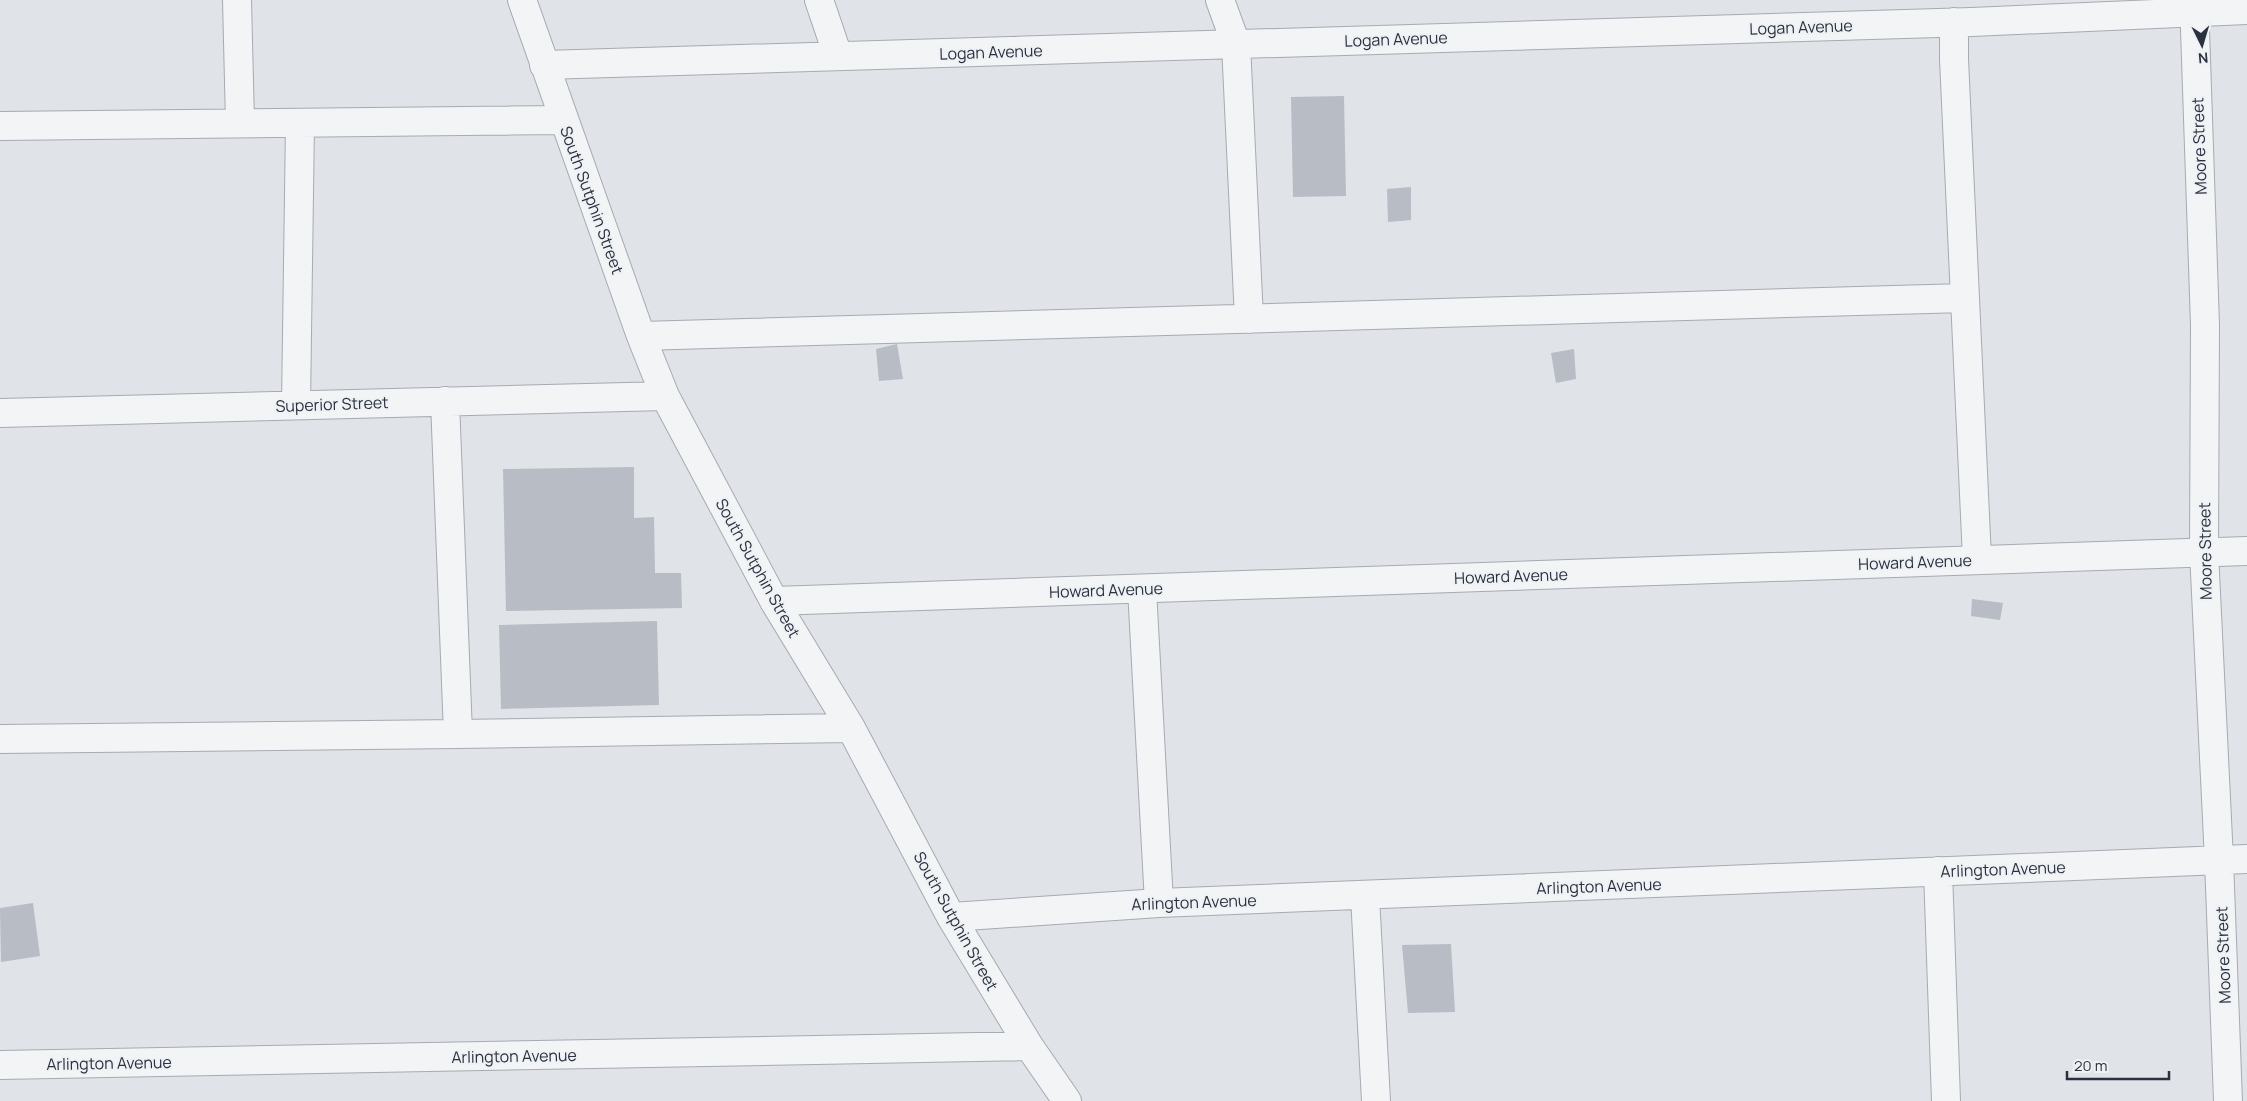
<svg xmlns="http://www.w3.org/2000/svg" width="2247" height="1101" font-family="Manrope,sans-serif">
<rect width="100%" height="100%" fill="#e0e3e8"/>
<path fill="#b8bcc4" d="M 1344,96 L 1346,196 L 1293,197 L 1291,97 Z
M 1411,187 L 1411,220 L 1388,222 L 1387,189 Z
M 897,344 L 903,379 L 879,381 L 876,349 Z
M 1574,349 L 1576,379 L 1556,383 L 1551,353 Z
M 634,467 L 634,518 L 654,517 L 655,573 L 681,573 L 682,608 L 506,611 L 503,469 Z
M 1972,599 L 2003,603 L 2000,620 L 1971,616 Z
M 657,621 L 659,705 L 501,709 L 499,625 Z
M 33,903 L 40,956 L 1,962 L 0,908 Z
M 1451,944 L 1455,1012 L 1408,1013 L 1402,945 Z"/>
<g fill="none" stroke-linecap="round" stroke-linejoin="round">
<g stroke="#a6aab2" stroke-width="30">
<path id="minor" d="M 237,0 L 240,123
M 522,0 L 641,336 L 665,396 L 774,601 L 851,728 L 951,917 L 1029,1046 L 1067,1101
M 819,0 L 838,56
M 1220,0 L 1236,44 L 1249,319
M 2194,0 L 2205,325 L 2204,552 L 2219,860 L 2228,1101
M 1954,22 L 1954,59 L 1977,559
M 544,65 L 1972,22 L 2247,10
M 0,126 L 564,120
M 641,336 L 1965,298
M 296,405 L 300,123
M 0,413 L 665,396
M 1142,589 L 1159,903
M 774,601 L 2247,551
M 458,734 L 851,728
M 0,739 L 458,734 L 445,401
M 1938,871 L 1946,1101
M 1365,896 L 1376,1101
M 951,917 L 1159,903 L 2247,859
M 0,1065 L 1029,1046"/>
</g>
<use href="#minor" stroke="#f2f4f6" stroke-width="28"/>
</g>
<g text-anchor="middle" stroke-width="4" stroke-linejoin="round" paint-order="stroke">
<g font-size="16" fill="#2a303e" stroke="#eff2f5">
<text transform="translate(1801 27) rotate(-2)" y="6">Logan Avenue</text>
<text transform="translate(1396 39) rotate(-2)" y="6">Logan Avenue</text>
<text transform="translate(991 52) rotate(-2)" y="6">Logan Avenue</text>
<text transform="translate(2199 146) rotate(-92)" y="6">Moore Street</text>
<text transform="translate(592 200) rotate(70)" y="6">South Sutphin Street</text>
<text transform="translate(332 404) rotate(-2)" y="6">Superior Street</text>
<text transform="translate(2205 551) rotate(-91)" y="6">Moore Street</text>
<text transform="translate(1915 562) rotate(-2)" y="6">Howard Avenue</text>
<text transform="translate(758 568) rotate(61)" y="6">South Sutphin Street</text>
<text transform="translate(1511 576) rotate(-2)" y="6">Howard Avenue</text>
<text transform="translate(1106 590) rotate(-2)" y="6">Howard Avenue</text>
<text transform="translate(2003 869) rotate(-2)" y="6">Arlington Avenue</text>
<text transform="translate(1599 886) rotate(-2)" y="6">Arlington Avenue</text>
<text transform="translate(1194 902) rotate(-2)" y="6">Arlington Avenue</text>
<text transform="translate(956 921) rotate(61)" y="6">South Sutphin Street</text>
<text transform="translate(2223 955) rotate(-92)" y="6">Moore Street</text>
<text transform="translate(514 1056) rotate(-1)" y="6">Arlington Avenue</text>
<text transform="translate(109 1063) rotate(-1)" y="6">Arlington Avenue</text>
</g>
</g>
<g transform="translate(2202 45) rotate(175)" stroke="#eff2f5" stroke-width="4" paint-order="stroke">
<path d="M0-4L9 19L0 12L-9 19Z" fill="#2a303e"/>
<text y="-8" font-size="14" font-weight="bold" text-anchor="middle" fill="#2a303e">N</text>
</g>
<path d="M2067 1071v8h102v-8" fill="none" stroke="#2a303e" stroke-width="2.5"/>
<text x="2074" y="1071" font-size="15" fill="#2a303e" stroke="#eff2f5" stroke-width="4" paint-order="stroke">20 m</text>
</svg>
